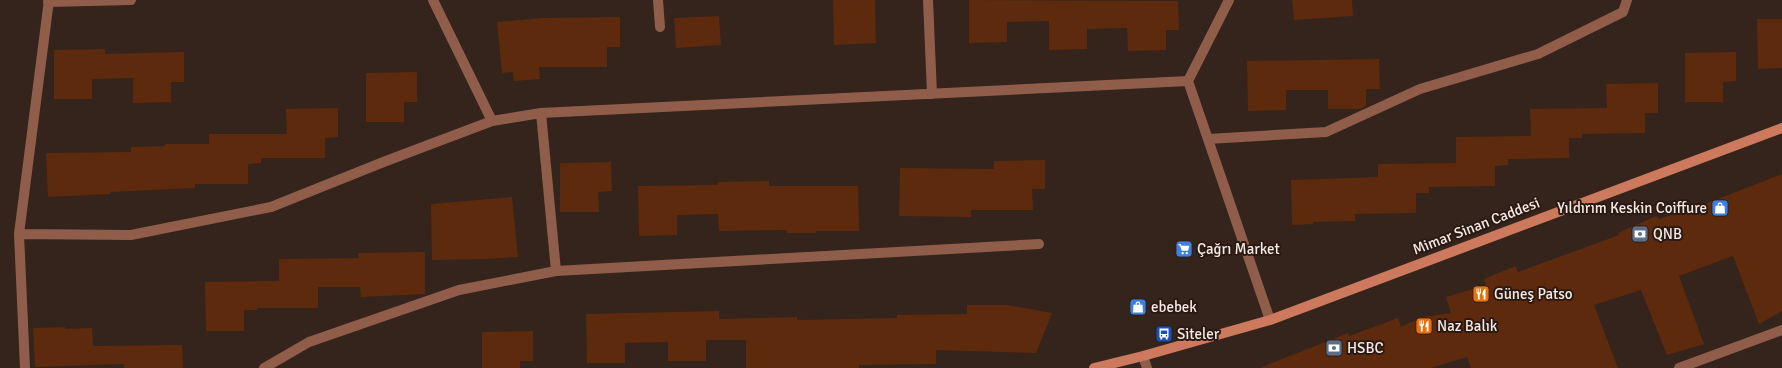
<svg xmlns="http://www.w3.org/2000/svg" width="1782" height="368" font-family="Signika,sans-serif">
<rect width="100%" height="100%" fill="#34241c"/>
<path fill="#5d2a0d" d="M 833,0 L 875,0 L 876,43 L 834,45 Z
M 969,0 L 1178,1 L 1179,30 L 1166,30 L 1166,50 L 1128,51 L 1127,28 L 1087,29 L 1087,49 L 1049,50 L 1049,21 L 1007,22 L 1007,42 L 969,43 Z
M 1292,0 L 1352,0 L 1353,16 L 1294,20 Z
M 719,16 L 721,45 L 676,48 L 674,18 Z
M 620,17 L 620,47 L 607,47 L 607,67 L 539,67 L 540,79 L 514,81 L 513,72 L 502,73 L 497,22 L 542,18 Z
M 1757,19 L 1782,19 L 1782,68 L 1758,69 Z
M 105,49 L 105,54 L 184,52 L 184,82 L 171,82 L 171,102 L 133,103 L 133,78 L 92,79 L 92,99 L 54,99 L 54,50 Z
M 1736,52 L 1736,81 L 1723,82 L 1723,102 L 1685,102 L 1685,53 Z
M 1379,59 L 1380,89 L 1366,89 L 1366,106 L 1360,109 L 1328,109 L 1328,90 L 1286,90 L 1286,110 L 1248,111 L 1247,61 Z
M 417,72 L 417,102 L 404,102 L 404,122 L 366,122 L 366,73 Z
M 1658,83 L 1658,113 L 1645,113 L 1645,133 L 1582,134 L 1582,138 L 1569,138 L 1569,158 L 1508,159 L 1508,165 L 1495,166 L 1495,186 L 1429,187 L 1429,193 L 1416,193 L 1416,213 L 1355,214 L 1355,221 L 1313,222 L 1313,224 L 1292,225 L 1291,180 L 1378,177 L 1378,164 L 1456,163 L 1456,137 L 1531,136 L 1530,109 L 1607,108 L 1606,84 Z
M 338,108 L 338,137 L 325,138 L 325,158 L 261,158 L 261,163 L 248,164 L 248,184 L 195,184 L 195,188 L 110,192 L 110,194 L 48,197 L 46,153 L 131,152 L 131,147 L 165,146 L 165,144 L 209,144 L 209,134 L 287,134 L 286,109 Z
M 1045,160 L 1045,189 L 1032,189 L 1033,210 L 971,210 L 971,217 L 899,216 L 900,168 L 994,169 L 994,161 Z
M 611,162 L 612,191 L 598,192 L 599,212 L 560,212 L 560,163 Z
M 1782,174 L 1782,311 L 1759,324 L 1733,256 L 1679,276 L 1704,344 L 1667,355 L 1641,290 L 1594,305 L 1618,368 L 1471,368 L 1467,357 L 1431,368 L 1262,368 L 1262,367 L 1348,333 L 1349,336 L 1398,318 L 1401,327 L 1422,317 L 1451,313 L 1446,297 L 1486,285 L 1484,279 L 1515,266 L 1518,272 L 1619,235 L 1618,233 L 1656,216 L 1659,219 L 1700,206 Z
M 769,181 L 769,186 L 858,186 L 859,231 L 816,231 L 816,233 L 787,233 L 787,230 L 719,231 L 718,214 L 677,215 L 677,235 L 639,236 L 638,186 L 718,185 L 718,182 Z
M 512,197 L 518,257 L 485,259 L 432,260 L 431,204 Z
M 425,252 L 425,294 L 361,297 L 360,287 L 318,287 L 318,308 L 257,308 L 257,310 L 244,310 L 244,331 L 206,331 L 205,282 L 279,281 L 279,259 L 359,258 L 358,253 Z
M 967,305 L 1007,305 L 1052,313 L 1036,353 L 936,350 L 936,364 L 859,365 L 859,368 L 746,368 L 746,340 L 706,340 L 706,361 L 668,361 L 668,342 L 625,343 L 625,363 L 587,363 L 586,314 L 719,311 L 719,319 L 797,317 L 797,320 L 897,318 L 897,315 L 967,314 Z
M 65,327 L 65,329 L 92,328 L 93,346 L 182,345 L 183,368 L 124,368 L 124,364 L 35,367 L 33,328 Z
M 533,331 L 533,361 L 520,361 L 520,368 L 482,368 L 482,332 Z"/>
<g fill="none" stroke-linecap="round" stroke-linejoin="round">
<path stroke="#915d4b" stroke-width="10" d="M 433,0 L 492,121 L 541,113 L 1188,81
M 658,0 L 660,27
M 928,0 L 932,94
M 1229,0 L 1188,81 L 1270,320
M 48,2 L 131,0
M 541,113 L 556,271
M 1208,139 L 1326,132 L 1420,89 L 1538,54 L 1623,12 L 1627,0
M 19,234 L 131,235 L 271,207 L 386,161 L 492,121
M 25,368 L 19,234 L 49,0
M 264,368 L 309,342 L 459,290 L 556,271 L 1039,244"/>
<path stroke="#915d4b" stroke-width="10" d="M 1143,356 L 1147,368
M 1679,368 L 1782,330"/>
<path stroke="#cc795d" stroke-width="10" d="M 1094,368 L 1143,356 L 1270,320 L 1782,128"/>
</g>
<defs>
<g id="shop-square" transform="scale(0.9)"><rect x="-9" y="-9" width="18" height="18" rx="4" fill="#3f7fe0" stroke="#2a1a13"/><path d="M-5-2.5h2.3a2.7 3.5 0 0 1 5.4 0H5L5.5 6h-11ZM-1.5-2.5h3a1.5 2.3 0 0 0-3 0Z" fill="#fff"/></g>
<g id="bank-square" transform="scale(0.9)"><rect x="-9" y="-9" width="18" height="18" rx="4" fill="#5c6f8a" stroke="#2a1a13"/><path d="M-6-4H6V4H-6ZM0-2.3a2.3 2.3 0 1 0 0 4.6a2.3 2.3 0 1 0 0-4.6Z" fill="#fff"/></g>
<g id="supermarket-square" transform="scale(0.9)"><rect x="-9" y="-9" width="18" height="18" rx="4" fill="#3f7fe0" stroke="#2a1a13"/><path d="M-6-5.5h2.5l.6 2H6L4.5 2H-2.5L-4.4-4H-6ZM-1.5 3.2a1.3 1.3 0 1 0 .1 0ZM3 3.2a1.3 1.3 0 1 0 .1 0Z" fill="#fff"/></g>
<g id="restaurant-square" transform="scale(0.9)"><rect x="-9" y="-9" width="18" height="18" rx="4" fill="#e8710a" stroke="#2a1a13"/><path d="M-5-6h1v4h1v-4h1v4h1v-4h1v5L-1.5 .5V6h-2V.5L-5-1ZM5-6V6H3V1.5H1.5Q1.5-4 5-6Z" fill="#fff"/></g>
<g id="bus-square" transform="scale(0.9)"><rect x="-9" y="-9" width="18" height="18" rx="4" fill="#1a4fb4" stroke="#2a1a13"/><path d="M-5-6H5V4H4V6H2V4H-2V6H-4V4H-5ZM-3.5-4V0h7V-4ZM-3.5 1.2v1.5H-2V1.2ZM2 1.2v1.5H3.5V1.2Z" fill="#fff"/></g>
</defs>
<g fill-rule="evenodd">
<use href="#shop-square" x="1720" y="208"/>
<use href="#bank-square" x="1640" y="234"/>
<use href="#supermarket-square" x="1184" y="249"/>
<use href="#restaurant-square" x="1481" y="294"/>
<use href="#shop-square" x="1138" y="307"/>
<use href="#restaurant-square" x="1424" y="326"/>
<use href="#bus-square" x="1164" y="334"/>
<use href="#bank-square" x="1334" y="348"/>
</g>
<g text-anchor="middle" stroke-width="4" stroke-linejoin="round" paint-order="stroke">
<g font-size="15" fill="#f5eae4" stroke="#2a1a13" text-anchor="start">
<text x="1707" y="213" text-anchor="end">Yıldırım Keskin Coiffure</text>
<text x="1653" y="239">QNB</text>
<text x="1197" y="254">Çağrı Market</text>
<text x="1494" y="299">Güneş Patso</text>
<text x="1151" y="312">ebebek</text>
<text x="1437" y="331">Naz Balık</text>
<text x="1177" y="339">Siteler</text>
<text x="1347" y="353">HSBC</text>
</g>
<g font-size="15" fill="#f5eae4" stroke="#2a1a13">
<text transform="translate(1476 226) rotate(-21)" y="5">Mimar Sinan Caddesi</text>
</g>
</g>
</svg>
